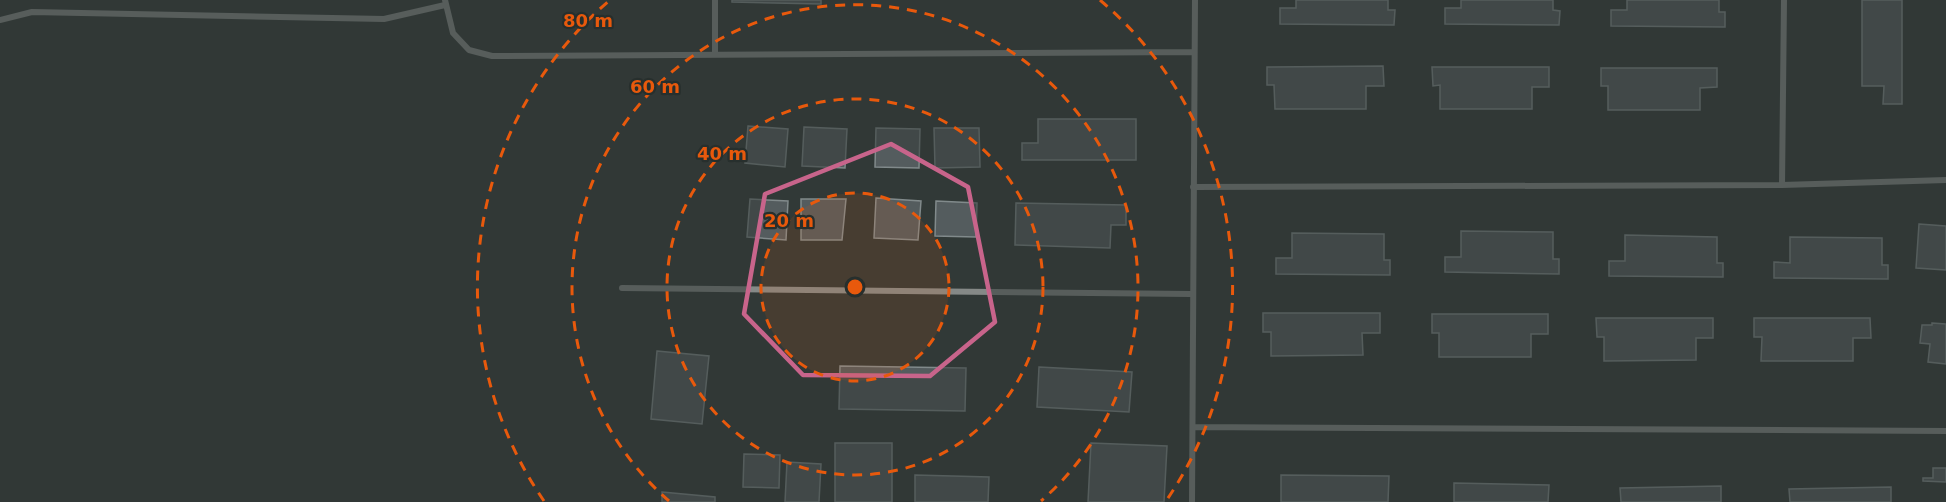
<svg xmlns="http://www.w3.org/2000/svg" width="1946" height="502" font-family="'DejaVu Sans',sans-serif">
<rect width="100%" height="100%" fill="#313937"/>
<path fill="#545c5e" stroke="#818a8b" stroke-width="1.5" d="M 732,0 L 821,0 L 821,4 L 732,2 Z
M 1296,0 L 1388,0 L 1388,10 L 1395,10 L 1394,25 L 1280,24 L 1280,8 L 1296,8 Z
M 1461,0 L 1553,0 L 1553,10 L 1560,11 L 1559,25 L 1445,24 L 1445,8 L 1461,8 Z
M 1627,0 L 1719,0 L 1719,12 L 1725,12 L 1725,27 L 1611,26 L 1611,10 L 1627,10 Z
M 1862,0 L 1902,0 L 1902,104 L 1883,104 L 1884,86 L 1862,86 Z
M 1383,66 L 1384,86 L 1366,86 L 1366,109 L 1275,109 L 1274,85 L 1267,85 L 1267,67 Z
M 1432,67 L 1549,67 L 1549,87 L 1532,87 L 1532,109 L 1440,109 L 1440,85 L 1433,86 Z
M 1601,68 L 1717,68 L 1717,87 L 1700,88 L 1700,110 L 1608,110 L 1608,86 L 1601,86 Z
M 1038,119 L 1136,119 L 1136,160 L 1022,160 L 1022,143 L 1038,143 Z
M 748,126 L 788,129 L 785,167 L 745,163 Z
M 804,127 L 847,129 L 845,168 L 802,166 Z
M 876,128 L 920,129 L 919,168 L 875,167 Z
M 934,128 L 979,128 L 980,167 L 935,168 Z
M 876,198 L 921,201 L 918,240 L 874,238 Z
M 750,199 L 788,201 L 786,240 L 747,237 Z
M 801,199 L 846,199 L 842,240 L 801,240 Z
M 936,201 L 977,203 L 976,237 L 935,236 Z
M 1016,203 L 1126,205 L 1126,225 L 1111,225 L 1110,248 L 1015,245 Z
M 1919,224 L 1946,226 L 1946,270 L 1916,268 Z
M 1461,231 L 1553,232 L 1553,259 L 1559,259 L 1559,274 L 1445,272 L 1445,257 L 1461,257 Z
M 1292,233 L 1384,234 L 1384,260 L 1390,260 L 1390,275 L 1276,274 L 1276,258 L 1292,258 Z
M 1625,235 L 1717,237 L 1717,263 L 1723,263 L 1723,277 L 1609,276 L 1609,261 L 1625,261 Z
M 1790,237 L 1882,238 L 1882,265 L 1888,265 L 1888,279 L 1774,278 L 1774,262 L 1790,263 Z
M 1263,313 L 1380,313 L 1380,333 L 1362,333 L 1363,355 L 1271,356 L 1271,332 L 1263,332 Z
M 1432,314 L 1548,314 L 1548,334 L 1531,334 L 1531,357 L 1439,357 L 1439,333 L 1432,333 Z
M 1596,318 L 1713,318 L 1713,338 L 1696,338 L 1696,360 L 1604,361 L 1604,337 L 1597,337 Z
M 1754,318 L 1870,318 L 1871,338 L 1853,338 L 1853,361 L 1761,361 L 1762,337 L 1754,337 Z
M 1932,323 L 1946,324 L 1946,364 L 1928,362 L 1930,344 L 1920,343 L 1922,325 L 1932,325 Z
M 657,351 L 709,356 L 702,424 L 651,419 Z
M 840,366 L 966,368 L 965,411 L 839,409 Z
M 1039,367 L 1132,372 L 1129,412 L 1037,407 Z
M 835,443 L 892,443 L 892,502 L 835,502 Z
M 1091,443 L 1167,446 L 1164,502 L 1088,502 Z
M 744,454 L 780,455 L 779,488 L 743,487 Z
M 787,462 L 821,464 L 819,502 L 785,502 Z
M 1933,468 L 1946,468 L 1946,482 L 1923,481 L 1923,478 L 1933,478 Z
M 915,475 L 989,477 L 988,502 L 915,502 Z
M 1281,475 L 1389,476 L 1388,502 L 1281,502 Z
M 1454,483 L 1549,485 L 1548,502 L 1454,502 Z
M 1721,486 L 1721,502 L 1621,502 L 1620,488 Z
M 1891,487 L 1891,502 L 1790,502 L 1789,489 Z
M 662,492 L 715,497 L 715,502 L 662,502 Z"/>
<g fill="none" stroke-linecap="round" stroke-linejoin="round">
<path stroke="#858987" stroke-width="6" d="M 445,0 L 453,33 L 469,50 L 492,56 L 1194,52
M 715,0 L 715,54
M 0,20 L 32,12 L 384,19 L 445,5
M 1782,185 L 1784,0
M 1193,187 L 1782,185 L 1946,180
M 622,288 L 1191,294
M 1193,427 L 1946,431
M 1192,502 L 1195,0"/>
</g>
<path d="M0 0H1946V502H0ZM 891,144 L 968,187 L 995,322 L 930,376 L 803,375 L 744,314 L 765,194 Z" fill="#313937" fill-opacity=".55" fill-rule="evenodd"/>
<path fill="none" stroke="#c8648b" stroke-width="4.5" stroke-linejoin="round" d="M 891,144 L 968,187 L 995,322 L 930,376 L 803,375 L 744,314 L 765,194 Z"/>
<circle cx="855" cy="287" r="94" fill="#e8590c" fill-opacity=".12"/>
<g fill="none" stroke="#e8590c" stroke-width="3" stroke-dasharray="10 8">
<circle cx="855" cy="287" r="94"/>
<circle cx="855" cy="287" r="188"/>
<path d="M669 501A283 283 0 1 1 1041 501"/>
<path d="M544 501A377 377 0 0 1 610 0M1100 0A377 377 0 0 1 1166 501"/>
</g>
<circle cx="855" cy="287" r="9" fill="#e8590c" stroke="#272f2d" stroke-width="3"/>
<g font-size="18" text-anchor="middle" font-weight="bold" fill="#e8590c" stroke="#272f2d" stroke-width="4.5" stroke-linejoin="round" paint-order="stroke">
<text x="588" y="27">80 m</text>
<text x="655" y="93">60 m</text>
<text x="722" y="160">40 m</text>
<text x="789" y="227">20 m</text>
</g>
</svg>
